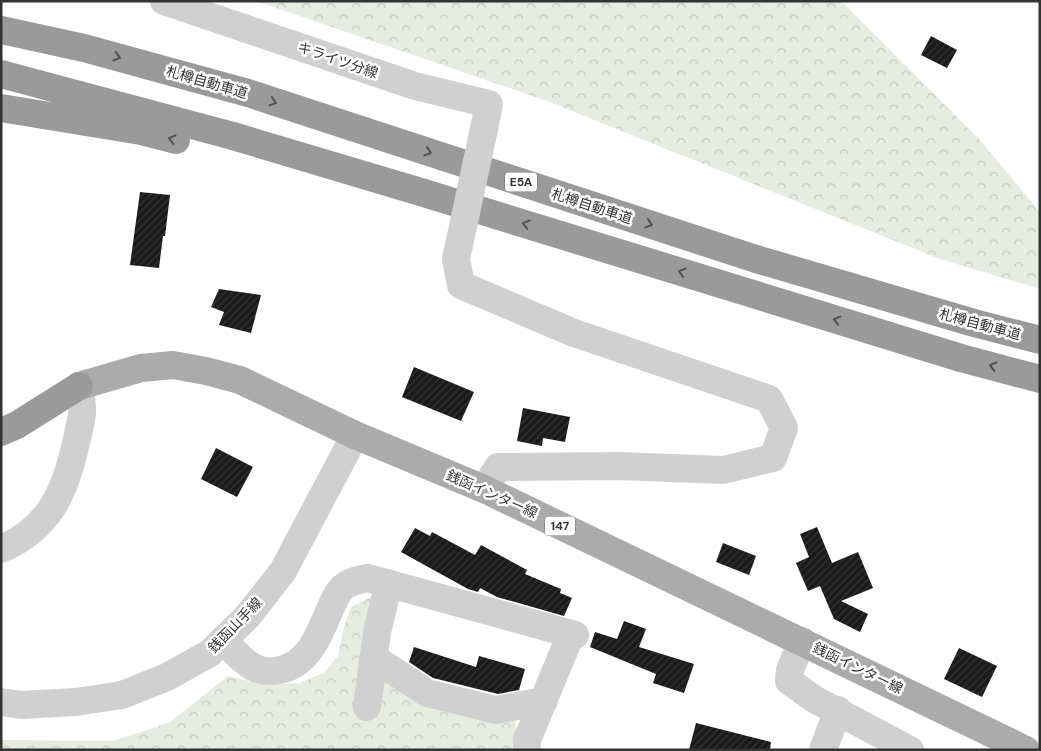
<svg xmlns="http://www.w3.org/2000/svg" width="1041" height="751" font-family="'DM Sans','Noto Sans JP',sans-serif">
<defs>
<pattern id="forest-crowns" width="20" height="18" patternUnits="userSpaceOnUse" patternTransform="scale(1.25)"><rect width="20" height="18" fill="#e6ecdf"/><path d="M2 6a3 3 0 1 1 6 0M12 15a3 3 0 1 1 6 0" fill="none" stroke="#c6cbc0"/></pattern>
<pattern id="building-hatch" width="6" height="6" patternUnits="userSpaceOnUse" patternTransform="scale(1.25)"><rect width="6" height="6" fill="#1a1a1a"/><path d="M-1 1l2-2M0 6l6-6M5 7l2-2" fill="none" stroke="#333"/></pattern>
</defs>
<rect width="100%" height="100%" fill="#fff"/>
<path fill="url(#forest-crowns)" d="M 256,1 L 841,1 L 979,139 L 1040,212 L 1040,289 L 940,259 L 547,101 Z
M 374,595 L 362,665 L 486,721 L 516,721 L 516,750 L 1,750 L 1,740 L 114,741 L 170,722 L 228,676 L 266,685 L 300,683 L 325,672 L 338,656 L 344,627 L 351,607 Z"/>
<path fill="url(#building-hatch)" d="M 931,36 L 957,50 L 947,68 L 921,55 Z
M 140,192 L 170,195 L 165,236 L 163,236 L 159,268 L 130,265 Z
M 219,289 L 261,295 L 251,333 L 219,325 L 224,312 L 211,307 Z
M 414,367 L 474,392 L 461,421 L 402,397 Z
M 523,408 L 570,417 L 565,442 L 543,438 L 542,446 L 517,441 Z
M 216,448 L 253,467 L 237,497 L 201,479 Z
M 817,527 L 832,563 L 858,552 L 873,588 L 841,601 L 868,614 L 860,632 L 834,619 L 820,586 L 808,591 L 796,563 L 809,557 L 800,534 Z
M 415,528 L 430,536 L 432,532 L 475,555 L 481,545 L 527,570 L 525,574 L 561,589 L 560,593 L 572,598 L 564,616 L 497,597 L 480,588 L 478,592 L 468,589 L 401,552 Z
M 723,543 L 756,556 L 749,575 L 716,562 Z
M 624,621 L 646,629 L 639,647 L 694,664 L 684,693 L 653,683 L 656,674 L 590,647 L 595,632 L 617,639 Z
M 414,647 L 476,667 L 479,656 L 525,669 L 519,690 L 498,694 L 433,678 L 409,662 Z
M 959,648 L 997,666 L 982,697 L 944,679 Z
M 696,723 L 771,742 L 770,750 L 689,750 Z"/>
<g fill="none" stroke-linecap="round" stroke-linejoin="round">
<path stroke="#d0d0d0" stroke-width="28" d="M 164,1 L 415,86 L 489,104 L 484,129
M 456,259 L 461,285 L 574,333 L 769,399 L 784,428 L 773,458 L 723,470 L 618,466 L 498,467 L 484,489
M 223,640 C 242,659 255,678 284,669 C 311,661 321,630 331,607 C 335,599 338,590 346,585 C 353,581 360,579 368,578 L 575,635
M 802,641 L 790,670 L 789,681 L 814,699 L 910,750
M 374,658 L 427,693 L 496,710 L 544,701
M 367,707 L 377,632 L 389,583
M 527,750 L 527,740 L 571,634
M 823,750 L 838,710"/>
<path stroke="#d0d0d0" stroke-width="28" d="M 1,549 C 50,528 65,492 76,443 C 78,434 81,423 82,413 C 83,405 80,395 79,386
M 1,702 L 21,705 L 76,702 L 122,695 L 167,677 L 210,653 L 247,617 L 283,571 L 355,435"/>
<path stroke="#ababab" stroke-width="28" d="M 79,386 L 141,368 L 173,365 L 206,371 L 240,380 L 355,435 L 484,489 L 1026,750"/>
<path stroke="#9a9a9a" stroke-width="28" d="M 1,30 L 84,48 L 248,93 L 756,259 L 974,323 L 1040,340
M 1,74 L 233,136 L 424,193 L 961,358 L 1040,379
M 1,108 L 141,131 L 176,140
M 1,432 L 17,425 L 79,386"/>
<path stroke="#d0d0d0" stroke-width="28" d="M 456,259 L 484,129"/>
</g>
<defs><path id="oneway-chevron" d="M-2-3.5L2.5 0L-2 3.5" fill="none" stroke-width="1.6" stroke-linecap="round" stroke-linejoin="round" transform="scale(1.25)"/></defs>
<g stroke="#525252">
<use href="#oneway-chevron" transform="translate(117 57) rotate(16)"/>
<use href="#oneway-chevron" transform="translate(273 102) rotate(18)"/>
<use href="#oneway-chevron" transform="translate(172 139) rotate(-166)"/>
<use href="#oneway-chevron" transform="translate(428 152) rotate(18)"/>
<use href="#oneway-chevron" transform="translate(526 224) rotate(-163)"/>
<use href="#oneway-chevron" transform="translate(649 224) rotate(18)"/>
<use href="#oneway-chevron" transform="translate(682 272) rotate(-163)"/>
<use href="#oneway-chevron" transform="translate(837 320) rotate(-163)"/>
<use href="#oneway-chevron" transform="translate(993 366) rotate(-165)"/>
</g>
<g text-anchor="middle" stroke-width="5" stroke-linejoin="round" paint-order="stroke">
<g fill="#fff" stroke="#707070" stroke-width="1">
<rect x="505" y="172.5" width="32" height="19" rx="4"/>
<rect x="545" y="516.5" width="30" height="19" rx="4"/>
</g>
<g font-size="12" font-weight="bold" fill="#333">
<text x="521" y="186">E5A</text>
<text x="560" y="530">147</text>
</g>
<g font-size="14" fill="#333" stroke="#fff">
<text transform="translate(338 60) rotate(19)" y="5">キライツ分線</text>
<text transform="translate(207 82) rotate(16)" y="5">札樽自動車道</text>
<text transform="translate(592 206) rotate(18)" y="5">札樽自動車道</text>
<text transform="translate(980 324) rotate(15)" y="5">札樽自動車道</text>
<text transform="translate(492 494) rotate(24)" y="5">銭函インター線</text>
<text transform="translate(235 625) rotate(-46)" y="5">銭函山手線</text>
<text transform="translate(858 668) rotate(26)" y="5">銭函インター線</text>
</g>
</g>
<rect width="1041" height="751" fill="none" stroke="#333333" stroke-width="5"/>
</svg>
